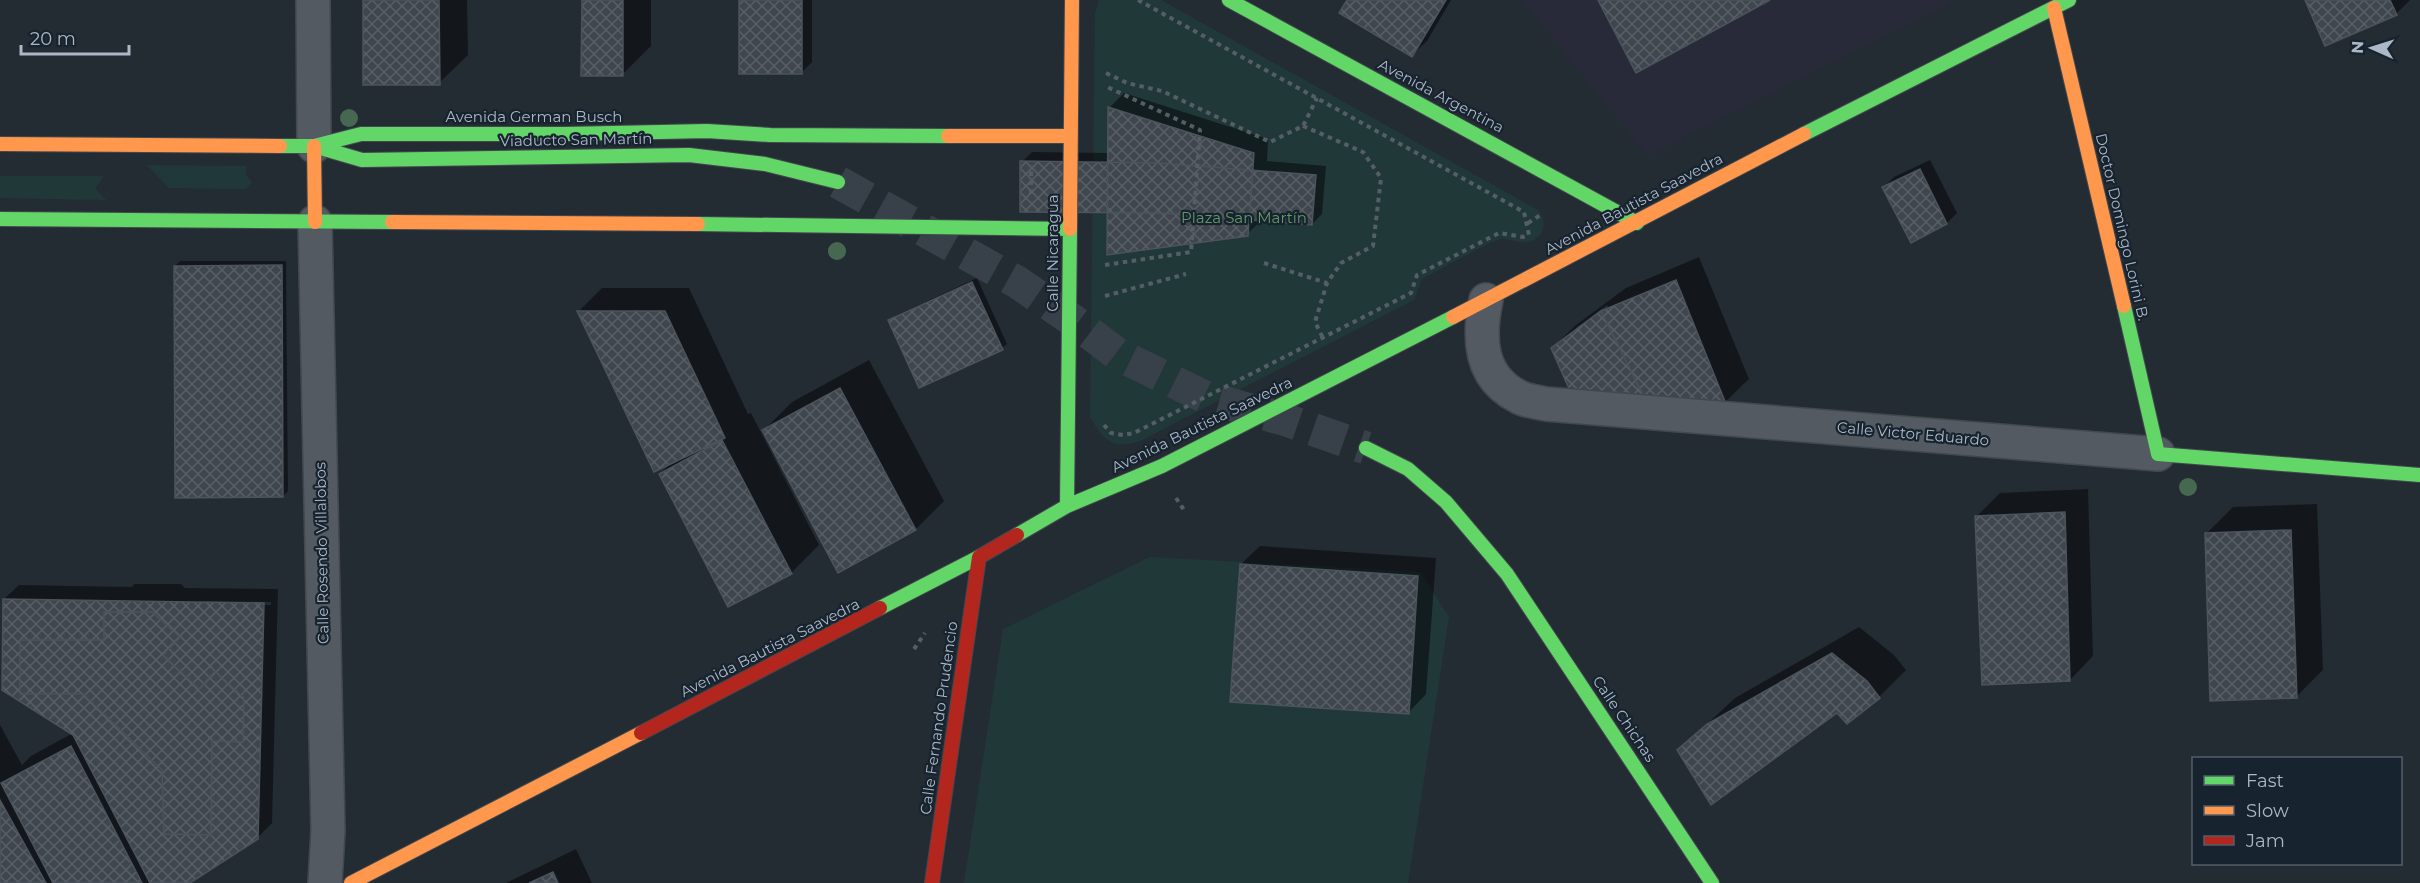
<svg xmlns="http://www.w3.org/2000/svg" width="2420" height="883" font-family="Montserrat,sans-serif">
<defs>
<pattern id="building-cross-hatch" width="8" height="8" patternUnits="userSpaceOnUse" patternTransform="scale(1.5)"><rect width="8" height="8" fill="#3f464d"/><path d="M0 0l8 8M0 8l8-8" fill="none" stroke="#585f65"/></pattern>
</defs>
<rect width="100%" height="100%" fill="#242c33"/>
<path fill="#292a39" d="M 1522,0 L 1955,0 L 1648,156 Z"/>
<path fill="#213839" d="M 1099,0 L 1161,0 L 1538,210 C 1544,216 1546,227 1540,235 C 1527,249 1516,239 1501,239 C 1492,240 1435,272 1422,279 L 1414,300 L 1140,441 C 1112,450 1103,441 1090,416 L 1095,13 Z
M 147,165 L 246,166 L 246,175 L 252,182 L 246,189 L 169,188 Z
M 0,176 L 104,176 L 95,189 L 106,200 L 0,198 Z
M 1150,557 L 1420,572 L 1449,617 L 1408,883 L 964,883 L 1003,629 Z"/>
<path fill="#0007" fill-rule="evenodd" d="M 364,0 L 467,0 L 468,55 L 439,83 Z
M 583,0 L 651,0 L 651,46 L 622,75 Z
M 741,0 L 812,0 L 812,62 L 802,72 Z
M 1349,0 L 1451,0 L 1427,41 L 1412,55 Z
M 2307,0 L 2410,0 L 2396,14 Z
M 1124,93 L 1268,139 L 1267,161 L 1326,166 L 1322,214 L 1312,224 L 1262,220 L 1247,234 L 1109,211 L 1022,162 L 1032,152 L 1109,153 L 1109,108 Z
M 1930,160 L 1957,213 L 1947,223 L 1884,187 L 1894,177 Z
M 1699,257 L 1749,379 L 1725,402 L 1552,348 L 1576,325 L 1626,288 ZM 1607,305 L 1608,307 L 1576,332 L 1576,328 Z
M 180,261 L 286,261 L 288,491 L 283,496 L 175,266 Z
M 977,278 L 1007,344 L 1002,348 L 890,321 L 895,316 Z
M 602,288 L 689,288 L 748,414 L 751,413 L 819,545 L 791,573 L 660,474 L 672,462 L 579,311 Z
M 869,360 L 944,501 L 916,529 L 764,430 L 792,402 Z
M 2088,489 L 2093,656 L 2070,680 L 1977,516 L 2000,493 Z
M 2317,504 L 2323,670 L 2296,697 L 2206,534 L 2233,507 Z
M 1260,546 L 1436,558 L 1426,694 L 1408,713 L 1241,564 Z
M 134,584 L 181,584 L 185,588 L 278,589 L 272,823 L 257,838 L 187,883 L 0,883 L 0,725 L 22,765 L 31,756 L 73,733 L 4,599 L 19,585 L 132,587 ZM 199,601 L 271,602 L 271,605 L 202,604 Z
M 1859,627 L 1894,655 L 1906,670 L 1879,697 L 1838,711 L 1679,750 L 1735,698 Z
M 576,849 L 592,883 L 507,883 L 508,882 Z"/>
<path fill="url(#building-cross-hatch)" stroke="#4b535c" stroke-width="1.5" d="M 363,0 L 439,0 L 440,85 L 363,85 Z
M 582,0 L 623,0 L 623,76 L 581,76 Z
M 739,0 L 802,0 L 802,74 L 739,74 Z
M 1347,0 L 1446,0 L 1412,57 L 1339,13 Z
M 1598,0 L 1770,0 L 1636,73 Z
M 2305,0 L 2390,0 L 2397,15 L 2325,46 Z
M 1108,107 L 1254,153 L 1248,236 L 1107,255 Z
M 1108,107 L 1254,153 L 1248,236 L 1107,255 Z
M 1020,161 L 1159,163 L 1316,175 L 1312,225 L 1161,213 L 1020,212 Z
M 1920,169 L 1947,224 L 1911,243 L 1882,187 Z
M 282,265 L 283,497 L 175,498 L 174,266 Z
M 1676,280 L 1726,404 L 1645,399 L 1601,311 Z
M 972,282 L 1003,350 L 919,388 L 888,320 Z
M 577,311 L 665,311 L 725,438 L 654,472 Z
M 1601,311 L 1645,399 L 1571,393 L 1551,348 Z
M 840,388 L 916,530 L 838,573 L 762,430 Z
M 722,440 L 792,574 L 728,607 L 659,474 Z
M 2065,512 L 2070,681 L 1982,685 L 1975,516 Z
M 2291,530 L 2297,698 L 2210,701 L 2205,533 Z
M 1240,564 L 1418,576 L 1409,714 L 1230,702 Z
M 3,599 L 264,603 L 258,839 L 190,883 L 150,883 L 73,735 L 2,690 Z
M 104,612 L 152,612 L 180,637 L 163,655 L 199,689 L 215,671 L 244,698 L 243,742 L 212,741 L 211,835 L 164,834 L 162,770 L 83,694 L 20,694 L 20,640 L 104,640 Z
M 1832,653 L 1867,681 L 1880,698 L 1847,724 L 1837,713 L 1711,805 L 1677,750 L 1707,724 Z
M 71,746 L 142,883 L 53,883 L 1,783 Z
M 0,800 L 46,883 L 0,883 Z
M 553,872 L 558,883 L 529,883 Z"/>
<g fill="none" stroke-linecap="round" stroke-linejoin="round">
<path stroke="#384149" stroke-width="33" stroke-dasharray="33 16" stroke-linecap="butt" d="M 838,182 L 1017,282 L 1071,319 L 1117,354 L 1205,397 L 1286,420 L 1366,448"/>
<g stroke="#42484e" stroke-width="36">
<path id="street" d="M 313,0 L 314,146
M 315,222 L 328,831 L 325,883
M 1486,300 C 1478,338 1479,377 1519,397 C 1526,401 1537,402 1546,404 L 2158,454"/>
</g>
<g stroke="#42484e" stroke-width="16">
<path id="fast" d="M 1229,0 L 1637,223
M 1804,134 L 2069,0
M 280,146 L 314,146 L 362,160 L 689,155 L 765,164 L 838,182
M 314,146 L 361,134 L 565,134 L 707,131 L 770,135 L 948,136
M 0,219 L 392,222
M 698,224 L 1070,229 L 1067,506 L 1017,535
M 2124,306 L 2158,454 L 2420,475
M 1366,448 L 1408,469 L 1446,502 L 1507,574 L 1712,883
M 1067,506 L 1162,466 L 1453,317
M 880,608 L 979,557"/>
</g>
<g stroke="#42484e" stroke-width="16">
<path id="slow" d="M 2054,8 L 2124,306
M 948,136 L 1070,136
M 0,144 L 280,146
M 314,146 L 315,222
M 392,222 L 698,224
M 1070,229 L 1072,0
M 1453,317 L 1804,134
M 351,883 L 641,733"/>
</g>
<g stroke="#42484e" stroke-width="16">
<path id="jam" d="M 641,733 L 880,608
M 932,883 L 979,557 L 1017,535"/>
</g>
<path stroke="#565e65" stroke-width="4" stroke-dasharray="4.5 4.5" stroke-linecap="butt" d="M 1138,0 L 1524,212 L 1529,235
M 1106,73 L 1127,83 L 1162,91 L 1270,142 L 1303,126 L 1317,98
M 1303,126 L 1363,152 L 1381,178 L 1373,246 L 1341,263 L 1327,283 L 1315,322 L 1323,338
M 1031,194 L 1031,171
M 1528,223 L 1542,214
M 1264,263 L 1327,283
M 1105,265 L 1191,252 L 1200,130 L 1105,86
M 1105,296 L 1186,274
M 1104,425 L 1111,433 L 1123,435 L 1134,433 L 1411,293 L 1417,275 L 1499,233 L 1523,237 L 1529,235
M 1176,498 L 1184,510
M 914,649 L 925,633"/>
<use href="#street" stroke="#535a61" stroke-width="33"/>
<use href="#fast" stroke="#63d668" stroke-width="14"/>
<use href="#slow" stroke="#ff974d" stroke-width="14"/>
<use href="#jam" stroke="#b3261e" stroke-width="14"/>
</g>
<g fill="#466850">
<circle cx="349" cy="118" r="9"/>
<circle cx="837" cy="251" r="9"/>
<circle cx="2188" cy="487" r="9"/>
</g>
<g text-anchor="middle" stroke-width="4.5" stroke-linejoin="round" paint-order="stroke">
<g font-size="15" fill="#abb8c7" stroke="#17232e">
<text transform="translate(1441 96) rotate(28)" y="5">Avenida Argentina</text>
<text x="534" y="122">Avenida German Busch</text>
<text transform="translate(576 140) rotate(-1)" y="5">Viaducto San Martín</text>
<text transform="translate(1634 204) rotate(-28)" y="5">Avenida Bautista Saavedra</text>
<text transform="translate(2122 227) rotate(77)" y="5">Doctor Domingo Lorini B.</text>
<text transform="translate(1053 253) rotate(-90)" y="5">Calle Nicaragua</text>
<text transform="translate(1202 425) rotate(-26)" y="5">Avenida Bautista Saavedra</text>
<text transform="translate(1913 434) rotate(5)" y="5">Calle Victor Eduardo</text>
<text transform="translate(322 553) rotate(-91)" y="5">Calle Rosendo Villalobos</text>
<text transform="translate(770 648) rotate(-27)" y="5">Avenida Bautista Saavedra</text>
<text transform="translate(939 718) rotate(-82)" y="5">Calle Fernando Prudencio</text>
<text transform="translate(1624 719) rotate(56)" y="5">Calle Chichas</text>
</g>
<g font-size="15" fill="#619968" stroke="#17232e">
<text x="1244" y="223">Plaza San Martín</text>
</g>
</g>
<rect x="2192" y="757" width="210" height="108" fill="#17232e" stroke="#525f6b" stroke-width="1.5"/>
<rect x="2204" y="776" width="30" height="9" fill="#63d668" stroke="#525f6b" stroke-width="1.5"/>
<text x="2246" y="787" font-size="18" fill="#abb8c7">Fast</text>
<rect x="2204" y="806" width="30" height="9" fill="#ff974d" stroke="#525f6b" stroke-width="1.5"/>
<text x="2246" y="817" font-size="18" fill="#abb8c7">Slow</text>
<rect x="2204" y="836" width="30" height="9" fill="#b3261e" stroke="#525f6b" stroke-width="1.5"/>
<text x="2246" y="847" font-size="18" fill="#abb8c7">Jam</text>
<g transform="translate(2372 48) rotate(273)" stroke="#17232e" stroke-width="4.5" paint-order="stroke">
<path d="M0-4.5L10 22L0 15L-10 22Z" fill="#abb8c7"/>
<text y="-9" font-size="16" font-weight="bold" text-anchor="middle" fill="#abb8c7">N</text>
</g>
<path d="M21 45v9h108v-9" fill="none" stroke="#abb8c7" stroke-width="3"/>
<text x="30" y="45" font-size="18" fill="#abb8c7" stroke="#17232e" stroke-width="4.5" paint-order="stroke">20 m</text>
</svg>
